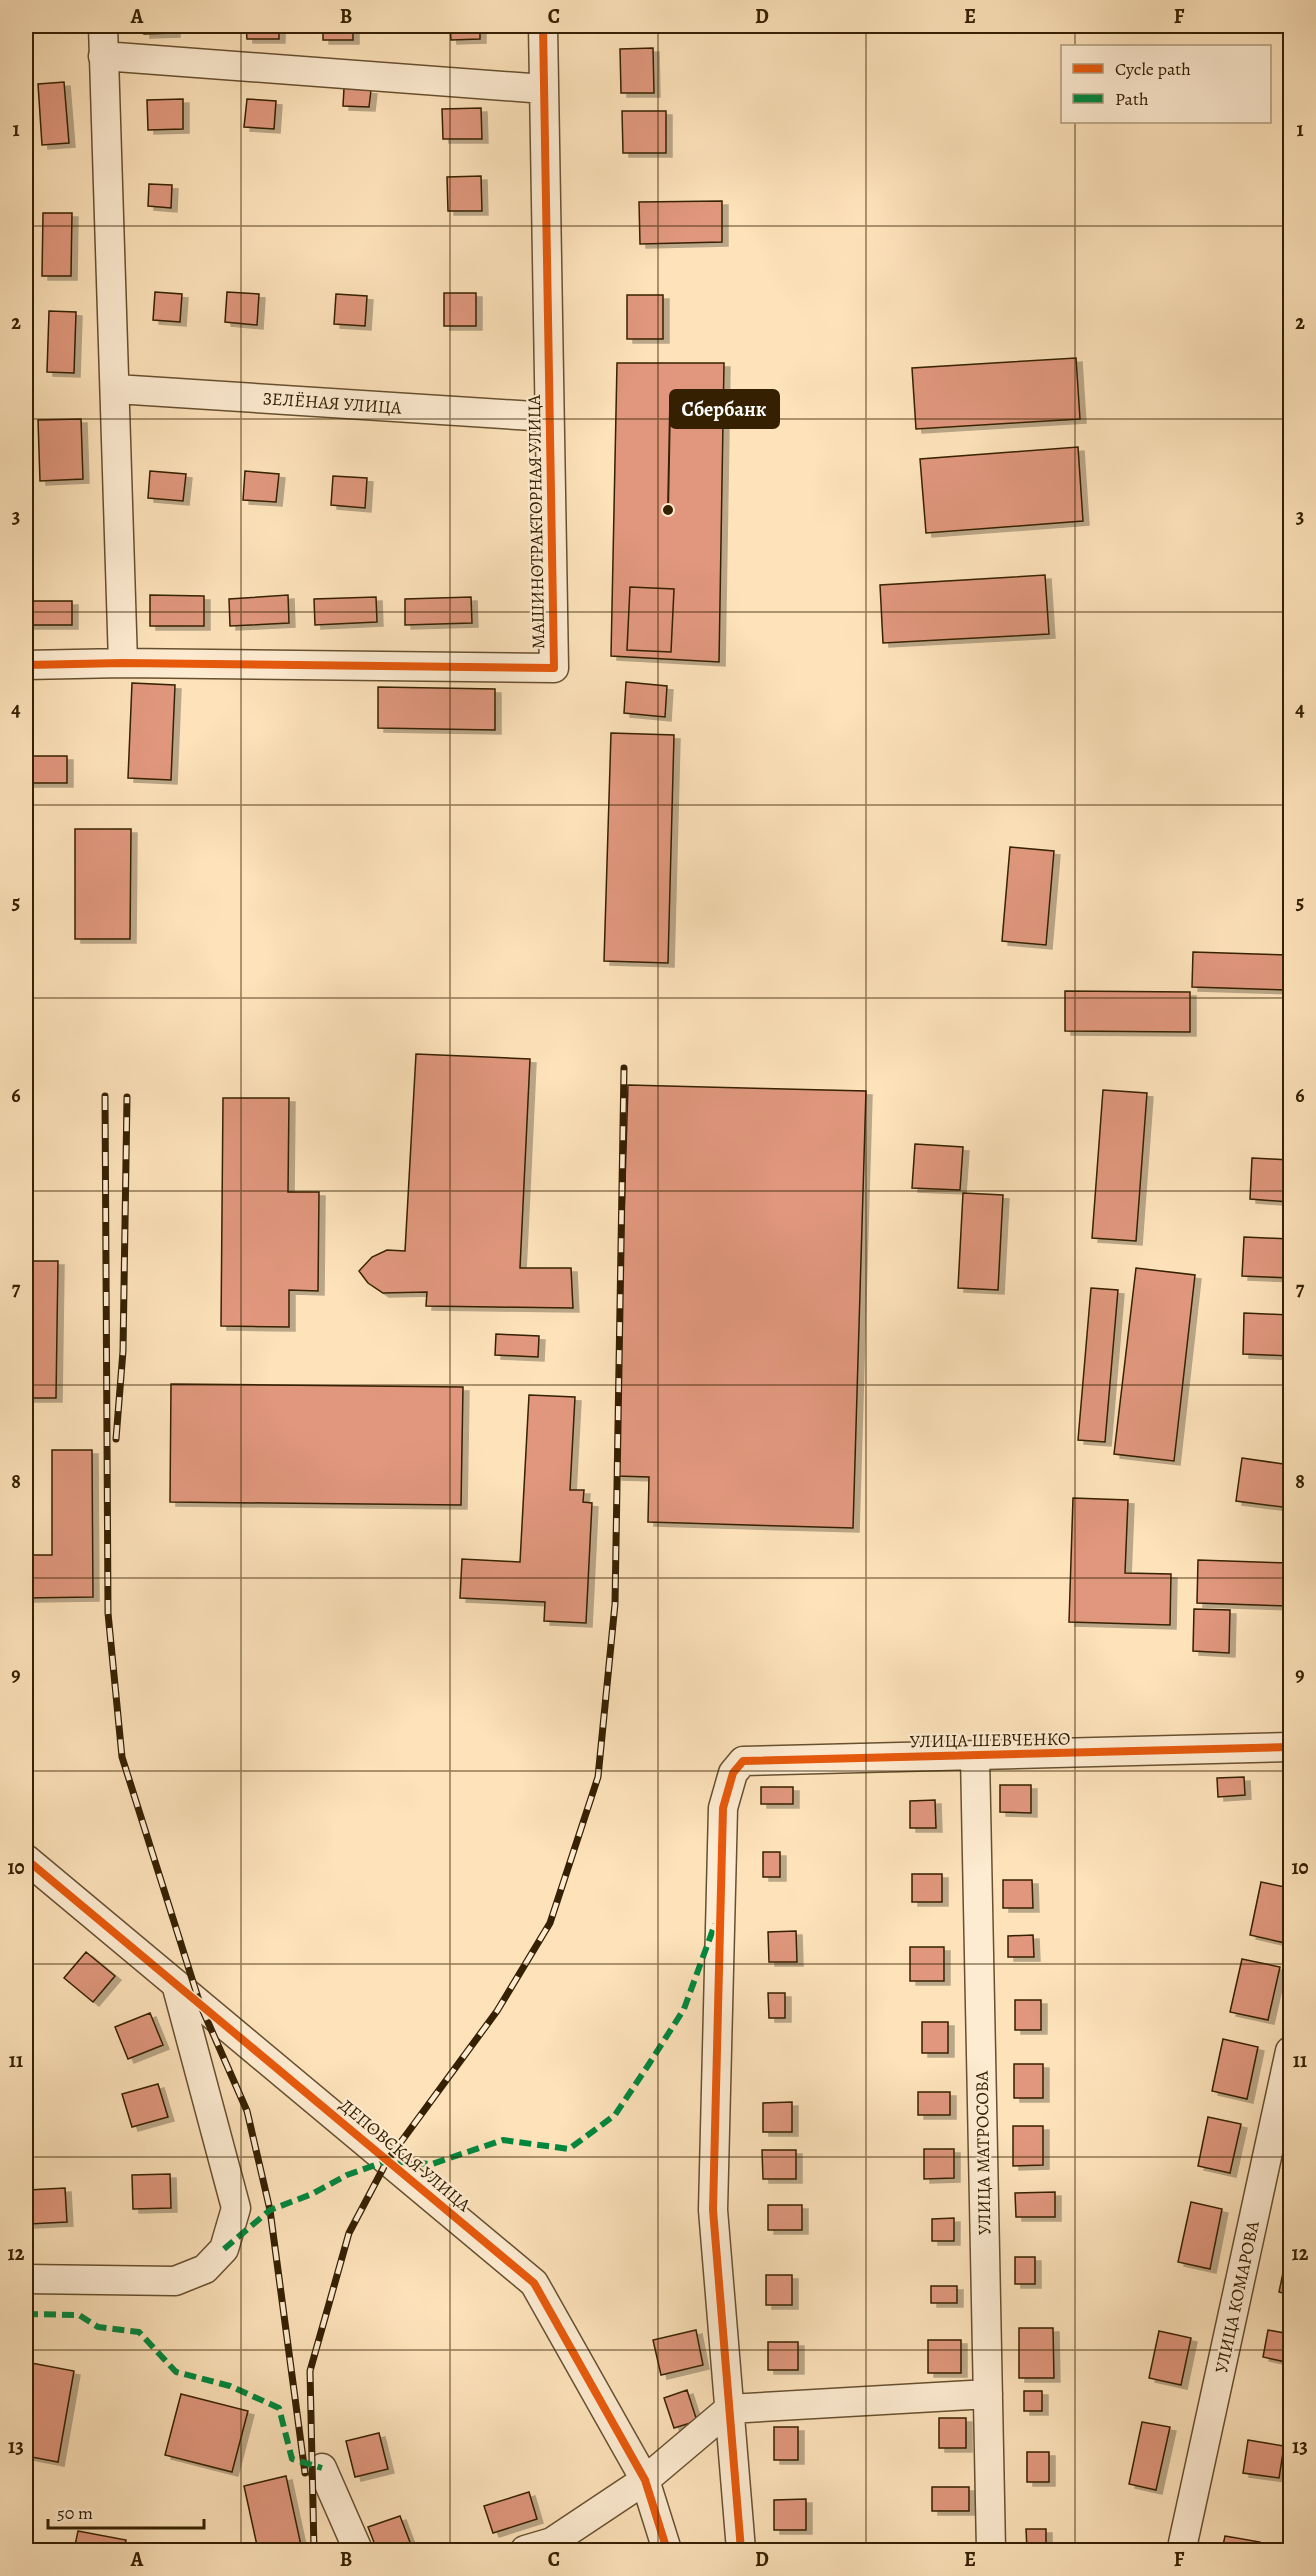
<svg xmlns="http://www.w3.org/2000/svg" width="1316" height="2576" font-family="Alegreya,serif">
<defs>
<filter id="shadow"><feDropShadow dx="6" dy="4" stdDeviation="0" flood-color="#0004"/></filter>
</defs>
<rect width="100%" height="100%" fill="#fde2ba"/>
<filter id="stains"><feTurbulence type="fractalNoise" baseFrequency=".00333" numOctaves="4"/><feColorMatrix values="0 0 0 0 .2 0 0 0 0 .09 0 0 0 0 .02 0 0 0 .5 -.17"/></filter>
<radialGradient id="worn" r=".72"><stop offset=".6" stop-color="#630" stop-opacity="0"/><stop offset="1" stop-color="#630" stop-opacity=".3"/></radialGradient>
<path fill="#e0977d" stroke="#352001" stroke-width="1.5" filter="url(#shadow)" d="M 144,26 L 174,26 L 174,33 L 144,34 Z
M 246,26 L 279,26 L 279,39 L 247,39 Z
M 323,26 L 353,26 L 353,40 L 323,40 Z
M 450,26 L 480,26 L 480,39 L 451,40 Z
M 653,48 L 654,93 L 621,93 L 620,49 Z
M 64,82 L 69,143 L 42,145 L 38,84 Z
M 344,88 L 371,90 L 369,107 L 343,106 Z
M 183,99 L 183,129 L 148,130 L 147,100 Z
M 247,99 L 276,101 L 274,129 L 244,127 Z
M 481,108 L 482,139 L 443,139 L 442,109 Z
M 622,111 L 666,111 L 666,153 L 623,153 Z
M 481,176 L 482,211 L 448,211 L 447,177 Z
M 149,184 L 172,185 L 171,208 L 148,206 Z
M 722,201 L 722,242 L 640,244 L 639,202 Z
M 43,213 L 72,213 L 71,276 L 42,276 Z
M 155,292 L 182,294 L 180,322 L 153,320 Z
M 227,292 L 259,294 L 257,325 L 225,322 Z
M 444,293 L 476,293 L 476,326 L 444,326 Z
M 336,294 L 367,296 L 365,326 L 334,324 Z
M 627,295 L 663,295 L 663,339 L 627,339 Z
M 49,311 L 76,312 L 74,373 L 47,372 Z
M 1076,358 L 1080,419 L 916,429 L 912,368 Z
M 617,363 L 724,363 L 719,662 L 611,656 Z
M 81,419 L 83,479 L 40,481 L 38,420 Z
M 1078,447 L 1083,521 L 926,533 L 920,459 Z
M 150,471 L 186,474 L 183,501 L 148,498 Z
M 245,471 L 279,474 L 276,502 L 243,500 Z
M 333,476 L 367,478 L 365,508 L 331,505 Z
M 1045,575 L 1049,634 L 883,643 L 880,585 Z
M 630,587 L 674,589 L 671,652 L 627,650 Z
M 150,595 L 204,596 L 204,626 L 150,626 Z
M 288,595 L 289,623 L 230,626 L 229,599 Z
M 376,597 L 377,622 L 315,625 L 314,599 Z
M 471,597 L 472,623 L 405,625 L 405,599 Z
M 26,601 L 72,601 L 72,625 L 26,625 Z
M 626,682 L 667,686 L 665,717 L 624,713 Z
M 132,683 L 175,685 L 171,780 L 128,778 Z
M 378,687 L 495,689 L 495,730 L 378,728 Z
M 611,733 L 674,735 L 668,963 L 604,961 Z
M 26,756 L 67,756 L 67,783 L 26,783 Z
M 75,829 L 131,829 L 130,939 L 75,939 Z
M 1010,847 L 1054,851 L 1046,945 L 1002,941 Z
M 1193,952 L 1288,955 L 1287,990 L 1192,987 Z
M 1065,991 L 1190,992 L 1190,1032 L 1065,1031 Z
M 416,1054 L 530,1059 L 520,1268 L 571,1268 L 573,1308 L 426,1306 L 427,1292 L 383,1293 L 368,1283 L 359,1271 L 372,1257 L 387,1250 L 405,1251 Z
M 628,1085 L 866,1091 L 853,1528 L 648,1522 L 649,1477 L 616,1476 Z
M 1103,1090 L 1147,1093 L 1136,1241 L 1092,1238 Z
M 223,1098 L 289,1098 L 288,1192 L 319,1192 L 318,1291 L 289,1290 L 289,1327 L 221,1326 Z
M 915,1144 L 963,1147 L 960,1190 L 912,1188 Z
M 1252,1158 L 1290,1160 L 1290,1202 L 1250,1199 Z
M 963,1193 L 1003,1195 L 998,1290 L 958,1288 Z
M 1244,1237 L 1290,1239 L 1290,1278 L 1242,1276 Z
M 26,1261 L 58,1261 L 56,1398 L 26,1398 Z
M 1136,1268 L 1195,1275 L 1174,1461 L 1114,1454 Z
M 1091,1288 L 1118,1290 L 1105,1442 L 1078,1440 Z
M 1244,1313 L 1290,1315 L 1290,1356 L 1243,1354 Z
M 496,1334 L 539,1336 L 538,1357 L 495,1355 Z
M 171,1384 L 463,1387 L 461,1505 L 170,1502 Z
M 529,1395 L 575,1397 L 570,1490 L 584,1490 L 583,1502 L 592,1503 L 586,1623 L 544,1621 L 545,1602 L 460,1598 L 462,1559 L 520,1562 Z
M 52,1450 L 92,1450 L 93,1597 L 26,1598 L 26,1555 L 52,1555 Z
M 1242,1458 L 1290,1465 L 1290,1508 L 1236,1501 Z
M 1073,1498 L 1128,1500 L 1125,1573 L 1171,1574 L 1170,1625 L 1069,1622 Z
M 1198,1560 L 1289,1563 L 1288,1606 L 1197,1603 Z
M 1194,1609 L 1230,1610 L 1229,1653 L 1193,1651 Z
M 1244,1777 L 1245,1795 L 1218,1797 L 1217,1778 Z
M 1000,1785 L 1031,1785 L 1031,1813 L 1000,1812 Z
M 761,1787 L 793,1787 L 793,1804 L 761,1804 Z
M 935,1800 L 936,1828 L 910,1828 L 910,1801 Z
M 763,1852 L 780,1852 L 780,1877 L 763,1877 Z
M 912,1874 L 942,1874 L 942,1902 L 912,1902 Z
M 1003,1880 L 1032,1880 L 1033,1908 L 1003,1908 Z
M 1261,1882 L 1290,1888 L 1290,1918 L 1285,1943 L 1250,1935 Z
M 796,1931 L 797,1962 L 769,1962 L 768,1932 Z
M 1033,1935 L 1034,1957 L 1008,1957 L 1008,1936 Z
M 910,1947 L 944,1947 L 944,1981 L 910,1981 Z
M 86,1952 L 115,1976 L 93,2002 L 64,1978 Z
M 1242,1959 L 1280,1967 L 1268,2020 L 1230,2012 Z
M 768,1993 L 785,1993 L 785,2018 L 769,2018 Z
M 1015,2000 L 1041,2000 L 1041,2030 L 1015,2030 Z
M 150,2013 L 163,2045 L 128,2059 L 115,2027 Z
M 922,2022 L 948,2022 L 948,2053 L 922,2053 Z
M 1223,2039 L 1258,2047 L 1247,2099 L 1212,2091 Z
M 1014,2064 L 1043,2064 L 1043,2098 L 1014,2098 Z
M 158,2084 L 168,2117 L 132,2127 L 122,2094 Z
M 918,2092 L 950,2092 L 950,2115 L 918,2115 Z
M 792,2102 L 792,2132 L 763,2132 L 763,2103 Z
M 1208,2117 L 1241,2124 L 1230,2173 L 1198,2166 Z
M 1013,2126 L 1043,2126 L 1043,2165 L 1013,2166 Z
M 924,2149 L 954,2149 L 954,2178 L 924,2179 Z
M 762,2150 L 796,2150 L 796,2179 L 763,2179 Z
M 170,2174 L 171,2208 L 133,2209 L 132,2175 Z
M 65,2188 L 67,2222 L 29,2224 L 28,2190 Z
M 1055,2192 L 1055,2217 L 1016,2217 L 1015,2193 Z
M 1191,2202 L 1222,2209 L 1210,2269 L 1178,2262 Z
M 768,2205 L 802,2205 L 802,2230 L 768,2230 Z
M 954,2218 L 954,2241 L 932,2241 L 932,2219 Z
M 1290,2239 L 1290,2295 L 1279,2292 Z
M 1015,2257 L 1035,2257 L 1035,2284 L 1015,2284 Z
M 766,2275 L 792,2275 L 792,2305 L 766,2305 Z
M 931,2286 L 957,2286 L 957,2303 L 931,2303 Z
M 1019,2328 L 1053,2328 L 1054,2378 L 1019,2378 Z
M 696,2330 L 703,2365 L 661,2375 L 653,2340 Z
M 1268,2330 L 1290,2334 L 1290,2363 L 1263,2357 Z
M 1159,2331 L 1191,2338 L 1181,2385 L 1149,2378 Z
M 928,2340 L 961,2340 L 961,2373 L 928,2373 Z
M 768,2342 L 798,2342 L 798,2370 L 768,2370 Z
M 26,2362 L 74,2371 L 58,2462 L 26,2456 Z
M 687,2390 L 697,2421 L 674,2428 L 664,2398 Z
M 1024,2391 L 1042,2391 L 1042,2411 L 1024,2411 Z
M 181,2394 L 248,2411 L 232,2472 L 165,2455 Z
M 939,2418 L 966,2418 L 966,2448 L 939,2448 Z
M 1142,2422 L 1170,2427 L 1156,2490 L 1129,2484 Z
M 774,2427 L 798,2427 L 798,2460 L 774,2460 Z
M 379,2433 L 388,2469 L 355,2477 L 346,2441 Z
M 1248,2440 L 1284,2446 L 1279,2478 L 1243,2473 Z
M 1027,2452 L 1049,2452 L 1049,2482 L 1027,2482 Z
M 286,2476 L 302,2550 L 258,2550 L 244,2486 Z
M 932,2487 L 969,2487 L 969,2511 L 932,2511 Z
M 529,2492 L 537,2519 L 493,2533 L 484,2506 Z
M 806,2499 L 806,2530 L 774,2530 L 774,2500 Z
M 400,2516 L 413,2550 L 377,2550 L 368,2527 Z
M 1026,2529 L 1046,2529 L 1046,2550 L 1027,2550 Z
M 78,2531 L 126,2540 L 124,2550 L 74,2550 Z
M 1225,2536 L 1260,2542 L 1259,2550 L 1222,2550 Z"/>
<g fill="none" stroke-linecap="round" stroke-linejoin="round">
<g stroke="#67502f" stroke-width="31">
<path id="minor" d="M 103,26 L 123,663
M 103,56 L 544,89
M 116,389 L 549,417
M 26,665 L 123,663 L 554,668 L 543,26
M 975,1756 L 991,2550
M 26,1859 L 534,2283 L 645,2480 L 667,2550
M 26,2279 L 175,2281 L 205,2269 L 224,2249 L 236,2208 L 176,1984
M 322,2468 L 358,2550
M 1183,2543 L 1290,2051
M 525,2550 L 552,2542 L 645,2480 L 729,2409 L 988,2394
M 741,2550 L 713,2210 L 723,1808 L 733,1773 L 743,1761 L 1290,1747"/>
</g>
<use href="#minor" stroke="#feecd2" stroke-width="28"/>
<g stroke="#352001" stroke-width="7">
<path id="rail" d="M 105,1096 L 108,1613 L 122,1757 L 200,2004 L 247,2111 L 270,2210 L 305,2473
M 116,1439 L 123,1351 L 127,1097
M 314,2550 L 310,2371 L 349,2233 L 387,2161 L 497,2011 L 550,1923 L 598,1777 L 615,1604 L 624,1068"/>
</g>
<use href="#rail" stroke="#feecd2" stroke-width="4.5" stroke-dasharray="14" stroke-linecap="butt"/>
<path stroke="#00873e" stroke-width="6" stroke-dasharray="12 6" stroke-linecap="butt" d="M 224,2249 L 270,2210 L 312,2194 L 347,2175 L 387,2161 L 432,2164 L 503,2140 L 569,2149 L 615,2115 L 649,2064 L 684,2009 L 715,1924
M 26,2314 L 79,2315 L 98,2327 L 139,2332 L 176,2372 L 230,2386 L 279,2408 L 292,2459 L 322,2468"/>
<g stroke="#feecd2" stroke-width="11">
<path id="cycleway" d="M 26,665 L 123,663 L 554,668 L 543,26
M 26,1859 L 534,2283 L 645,2480 L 667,2550
M 741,2550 L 713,2210 L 723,1808 L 733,1773 L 743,1761 L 1290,1747"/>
</g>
<use href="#cycleway" stroke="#e8590c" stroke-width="8"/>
</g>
<path fill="none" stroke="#352001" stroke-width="1.5" stroke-opacity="0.55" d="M 241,26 L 241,2550M 450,26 L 450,2550M 658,26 L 658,2550M 866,26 L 866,2550M 1075,26 L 1075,46M 1075,122 L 1075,2550M 26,226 L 1290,226M 26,419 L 1290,419M 26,612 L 1290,612M 26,805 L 1290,805M 26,998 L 1290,998M 26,1191 L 1290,1191M 26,1385 L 1290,1385M 26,1578 L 1290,1578M 26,1771 L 1290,1771M 26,1964 L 1290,1964M 26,2157 L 1290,2157M 26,2350 L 1290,2350"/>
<g text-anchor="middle" stroke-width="4.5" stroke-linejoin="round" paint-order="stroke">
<g font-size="18" fill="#352001" stroke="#feecd2">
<text transform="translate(332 403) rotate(4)" y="6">ЗЕЛЁНАЯ УЛИЦА</text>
<text transform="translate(536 522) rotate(-91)" y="6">МАШИНОТРАКТОРНАЯ УЛИЦА</text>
<text transform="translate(990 1740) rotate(-1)" y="6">УЛИЦА ШЕВЧЕНКО</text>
<text transform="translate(983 2153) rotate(-91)" y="6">УЛИЦА МАТРОСОВА</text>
<text transform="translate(405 2155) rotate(40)" y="6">ДЕПОВСКАЯ УЛИЦА</text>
<text transform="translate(1237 2297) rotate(-78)" y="6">УЛИЦА КОМАРОВА</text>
</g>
</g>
<path fill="none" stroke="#352001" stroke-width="2" d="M668 510L670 409"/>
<circle fill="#352001" stroke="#feecd2" stroke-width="2" cx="668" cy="510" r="6"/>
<rect fill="#352001" stroke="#352001" stroke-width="2" x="670" y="390" width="109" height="38" rx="6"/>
<g font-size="20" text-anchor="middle" font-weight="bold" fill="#fff">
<text x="724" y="416">Сбербанк</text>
</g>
<rect width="1316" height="2576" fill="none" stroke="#fde2ba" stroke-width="66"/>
<rect x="1061" y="45" width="210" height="78" fill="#feecd2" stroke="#ae9a7e" stroke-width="1.5"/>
<rect x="1073" y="64" width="30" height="9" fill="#e8590c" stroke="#ae9a7e" stroke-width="1.5"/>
<text x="1115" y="75" font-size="18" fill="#352001">Cycle path</text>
<rect x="1073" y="94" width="30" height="9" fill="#00873e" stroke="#ae9a7e" stroke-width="1.5"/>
<text x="1115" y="105" font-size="18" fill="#352001">Path</text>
<path d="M48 2519v9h156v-9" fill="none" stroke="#352001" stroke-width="3"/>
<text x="57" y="2519" font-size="18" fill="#352001" stroke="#feecd2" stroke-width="4.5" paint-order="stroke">50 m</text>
<rect x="33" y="33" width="1250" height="2510" fill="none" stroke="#352001" stroke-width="2"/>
<g font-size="20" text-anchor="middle" font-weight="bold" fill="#352001">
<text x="137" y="23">A</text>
<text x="346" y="23">B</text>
<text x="554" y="23">C</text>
<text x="762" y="23">D</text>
<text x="970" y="23">E</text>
<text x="1179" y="23">F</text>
<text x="16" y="136">1</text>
<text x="1300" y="136">1</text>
<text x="16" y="329">2</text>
<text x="1300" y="329">2</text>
<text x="16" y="523">3</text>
<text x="1300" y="523">3</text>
<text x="16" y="716">4</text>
<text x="1300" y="716">4</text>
<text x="16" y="909">5</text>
<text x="1300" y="909">5</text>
<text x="16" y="1102">6</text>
<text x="1300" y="1102">6</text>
<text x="16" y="1295">7</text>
<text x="1300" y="1295">7</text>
<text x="16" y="1488">8</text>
<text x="1300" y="1488">8</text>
<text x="16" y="1681">9</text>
<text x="1300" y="1681">9</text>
<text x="16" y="1874">10</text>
<text x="1300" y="1874">10</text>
<text x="16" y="2067">11</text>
<text x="1300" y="2067">11</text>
<text x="16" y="2260">12</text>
<text x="1300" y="2260">12</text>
<text x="16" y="2453">13</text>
<text x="1300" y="2453">13</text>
<text x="137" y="2566">A</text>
<text x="346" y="2566">B</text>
<text x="554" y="2566">C</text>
<text x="762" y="2566">D</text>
<text x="970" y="2566">E</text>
<text x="1179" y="2566">F</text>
</g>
<rect width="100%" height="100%" filter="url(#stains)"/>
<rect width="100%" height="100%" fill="url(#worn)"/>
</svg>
